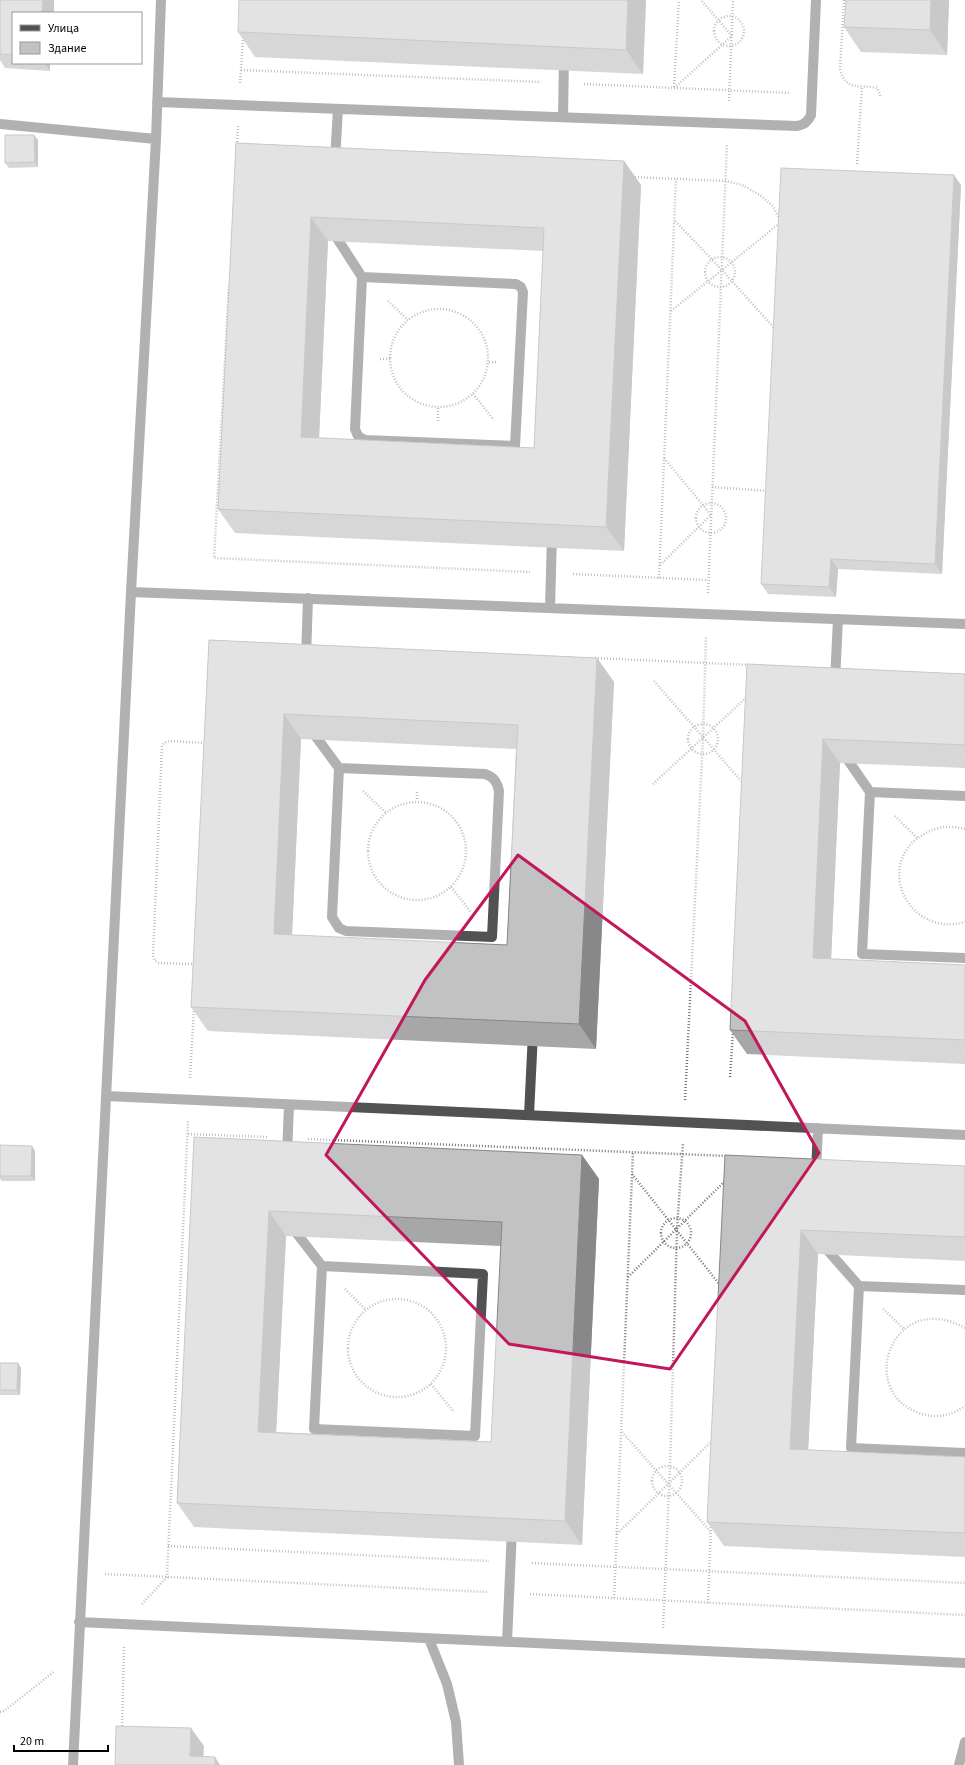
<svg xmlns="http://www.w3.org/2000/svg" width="965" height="1765" font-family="'Source Sans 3',sans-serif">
<rect width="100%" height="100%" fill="#fff"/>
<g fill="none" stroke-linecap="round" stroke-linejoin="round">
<path stroke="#747474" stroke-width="2.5" stroke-dasharray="1 2" stroke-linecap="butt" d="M 844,0 L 840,69 C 846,92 859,84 877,88 L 879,92 L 880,96
M714 31a15 15 0 1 1 30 0a15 15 0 1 1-30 0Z
M 243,37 L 241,70 L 541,82
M 240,83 L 241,70
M 584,84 L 791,93
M 674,87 L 679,0
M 674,88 L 732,36 L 701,0
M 729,101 L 733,0
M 237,145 L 238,126
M 857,164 L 862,87
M 632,177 L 726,181 L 742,185 L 760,195 L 773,206 L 781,222 L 722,270 L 774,328
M705 272a15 15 0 1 1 30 0a15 15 0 1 1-30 0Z
M 229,286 L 214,558 L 530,572
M 388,301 L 408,320
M390 358a49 49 0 1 1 98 0a49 49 0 1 1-98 0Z
M 671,311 L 722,270 L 675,221
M 380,359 L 390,359
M 489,362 L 498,362
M 473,394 L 494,420
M 438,421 L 438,407
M 712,487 L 768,491
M696 518a15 15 0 1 1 30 0a15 15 0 1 1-30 0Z
M 660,565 L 711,515 L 664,458
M 573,574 L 708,580
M 659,578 L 676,179
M 708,593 L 727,144
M 595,658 L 750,665
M 654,681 L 744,784
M688 739a15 15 0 1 1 30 0a15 15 0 1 1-30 0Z
M 653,784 L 748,696
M 363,791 L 386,813
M 417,792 L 417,801
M368 851a49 49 0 1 1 98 0a49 49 0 1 1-98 0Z
M 895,816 L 917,838
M 965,829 C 960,828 955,827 950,827 C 941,826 931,830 924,834 C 874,862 906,938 965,922
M 451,887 L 471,912
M 195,964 L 159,963 L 155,961 L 153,956 L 162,746 L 164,743 L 169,741 L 206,743
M 730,1077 L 733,1031
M 190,1078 L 194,1007
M 685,1100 L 703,738 L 706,636
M 188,1134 L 267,1137
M 308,1139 L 727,1156
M 632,1174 L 720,1285
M661 1233a15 15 0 1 1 30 0a15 15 0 1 1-30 0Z
M 628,1277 L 725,1181
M 345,1289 L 366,1310
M348 1348a49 49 0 1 1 98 0a49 49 0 1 1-98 0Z
M 883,1309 L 904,1329
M 965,1328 C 894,1288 855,1390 919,1413 C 935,1419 951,1416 965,1406
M 431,1384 L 454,1412
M 622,1432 L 711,1532
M652 1481a15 15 0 1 1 30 0a15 15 0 1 1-30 0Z
M 617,1534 L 713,1440
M 168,1546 L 489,1561
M 532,1563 L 965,1583
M 105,1574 L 487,1592
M 530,1594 L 965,1615
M 614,1598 L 633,1152
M 708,1603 L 711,1525
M 142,1604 L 167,1577 L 188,1121
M 663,1628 L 670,1467 L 677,1228 L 683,1143
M 0,1712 L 4,1711 L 55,1671
M 122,1729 L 124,1646"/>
<path stroke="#525252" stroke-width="10" d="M 157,102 L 797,126 C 804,125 808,122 811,115 L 816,0
M 563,117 L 564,57
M 0,124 L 156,139
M 335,160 L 338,109
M 333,232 L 362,277 L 355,429 L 358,436 L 365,440 L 515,446 L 523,292 L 521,287 L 516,284 L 362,277
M 131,592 L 965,624
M 550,608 L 552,535
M 306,657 L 308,598
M 835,681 L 838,619
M 311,730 L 339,768 L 332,917 L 339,928 L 346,931 L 492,937 L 499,791 C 497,782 494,777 485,774 L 339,768
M 843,753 L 870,792 L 862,954 L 965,958
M 870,792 L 965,796
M 106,1096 L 965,1135
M 529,1115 L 533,1033
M 287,1155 L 289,1105
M 816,1171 L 818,1128
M 291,1226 L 322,1266 L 314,1429 L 475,1436 L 483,1274 L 322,1266
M 822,1244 L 859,1286 L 851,1448 L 965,1453
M 859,1286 L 965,1290
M 79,1622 L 965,1663
M 429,1639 L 447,1684 L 456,1722 L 459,1765
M 507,1642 L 512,1529
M 73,1765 L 131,592 L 156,139 L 161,0
M 959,1765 L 965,1742"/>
</g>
<path fill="#a7a7a7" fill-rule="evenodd" d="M 0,0 L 54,0 L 54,13 L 13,13 L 13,63 L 50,63 L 50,71 L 5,68 L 0,60 Z
M 646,0 L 643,74 L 255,57 L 238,32 Z
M 949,0 L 947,55 L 861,52 L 844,27 Z
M 38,140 L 38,167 L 9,168 L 5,163 Z
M 236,143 L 624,161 L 641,185 L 624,551 L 235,533 L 218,509 ZM 328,241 L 543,251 L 534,448 L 319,438 Z
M 961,185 L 942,574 L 838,569 L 836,597 L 768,594 L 761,584 Z
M 209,640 L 597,658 L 614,682 L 596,1049 L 208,1031 L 191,1007 ZM 301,739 L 516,749 L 507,945 L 292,935 Z
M 747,664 L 965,674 L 965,768 L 840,763 L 831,959 L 965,965 L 965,1064 L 747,1054 L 730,1030 Z
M 194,1137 L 582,1155 L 599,1179 L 582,1545 L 194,1527 L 177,1503 ZM 286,1236 L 501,1246 L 491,1442 L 276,1432 Z
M 0,1145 L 35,1151 L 35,1181 L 2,1181 L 0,1179 Z
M 725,1155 L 965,1166 L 965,1261 L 818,1254 L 808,1450 L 965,1457 L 965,1557 L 724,1546 L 707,1522 Z
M 0,1363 L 18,1363 L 21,1368 L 20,1395 L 0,1395 Z"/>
<path fill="#888" d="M 43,0 L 54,0 L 54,13 L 42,13 Z
M 628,0 L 646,0 L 643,74 L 626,50 Z
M 931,0 L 949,0 L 947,55 L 930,30 Z
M 44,63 L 50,63 L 50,71 Z
M 34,135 L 38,140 L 38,167 L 35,162 Z
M 624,161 L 641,185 L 624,551 L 606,527 Z
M 954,175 L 961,185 L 942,574 L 935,564 Z
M 311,217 L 328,241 L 318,461 L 301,437 Z
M 831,559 L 838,569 L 836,597 L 829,587 Z
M 597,658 L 614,682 L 596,1049 L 579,1024 Z
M 284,714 L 301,739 L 291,958 L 274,934 Z
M 823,739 L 840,763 L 830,983 L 813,958 Z
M 32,1146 L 35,1151 L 35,1181 L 31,1176 Z
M 582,1155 L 599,1179 L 582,1545 L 565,1521 Z
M 269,1211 L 286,1236 L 275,1456 L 258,1432 Z
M 801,1230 L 818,1254 L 807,1474 L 790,1449 Z
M 18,1363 L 21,1368 L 20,1395 L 17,1390 Z
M 191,1728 L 204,1746 L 203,1765 L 190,1756 Z
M 215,1757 L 220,1765 L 215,1765 Z"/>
<path fill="#c2c2c2" stroke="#888" fill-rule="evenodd" d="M 0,0 L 43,0 L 42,13 L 13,13 L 13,55 L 0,54 Z
M 239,0 L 628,0 L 626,50 L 238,32 Z
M 846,0 L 931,0 L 930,30 L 844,27 Z
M 5,135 L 34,135 L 35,162 L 5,163 Z
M 236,143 L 624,161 L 606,527 L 218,509 ZM 311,217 L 544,228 L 534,448 L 301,437 Z
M 781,168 L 954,175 L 935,564 L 831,559 L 829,587 L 761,584 Z
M 209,640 L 597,658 L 579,1024 L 191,1007 ZM 284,714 L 518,725 L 507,945 L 274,934 Z
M 747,664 L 965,674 L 965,745 L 823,739 L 813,958 L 965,965 L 965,1040 L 730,1030 Z
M 194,1137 L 582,1155 L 565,1521 L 177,1503 ZM 269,1211 L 502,1222 L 491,1442 L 258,1432 Z
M 0,1145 L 32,1146 L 31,1176 L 0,1176 Z
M 725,1155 L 965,1166 L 965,1237 L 801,1230 L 790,1449 L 965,1457 L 965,1533 L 707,1522 Z
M 0,1363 L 18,1363 L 17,1390 L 0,1390 Z
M 116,1726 L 191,1728 L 190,1756 L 215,1757 L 215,1765 L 115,1765 Z"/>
<path d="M0 0H965V1765H0ZM 518,855 L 745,1021 L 819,1153 L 670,1369 L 509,1344 L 326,1155 L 425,980 Z" fill="#fff" fill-opacity=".55" fill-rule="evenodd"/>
<path fill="none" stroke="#c2185b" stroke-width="3" stroke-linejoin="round" d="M 518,855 L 745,1021 L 819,1153 L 670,1369 L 509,1344 L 326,1155 L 425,980 Z"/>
<rect x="12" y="12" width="130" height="52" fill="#ffffff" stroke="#999999"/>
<rect x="20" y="25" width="20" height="6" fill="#525252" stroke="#999999"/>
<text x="48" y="32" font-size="12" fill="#000000">Улица</text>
<rect x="20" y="42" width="20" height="12" fill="#c2c2c2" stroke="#999999"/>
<text x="48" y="52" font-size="12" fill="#000000">Здание</text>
<path d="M14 1745v6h94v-6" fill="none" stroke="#000000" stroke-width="2"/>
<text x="20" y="1745" font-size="12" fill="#000000" stroke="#ffffff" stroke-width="3" paint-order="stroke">20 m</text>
</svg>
